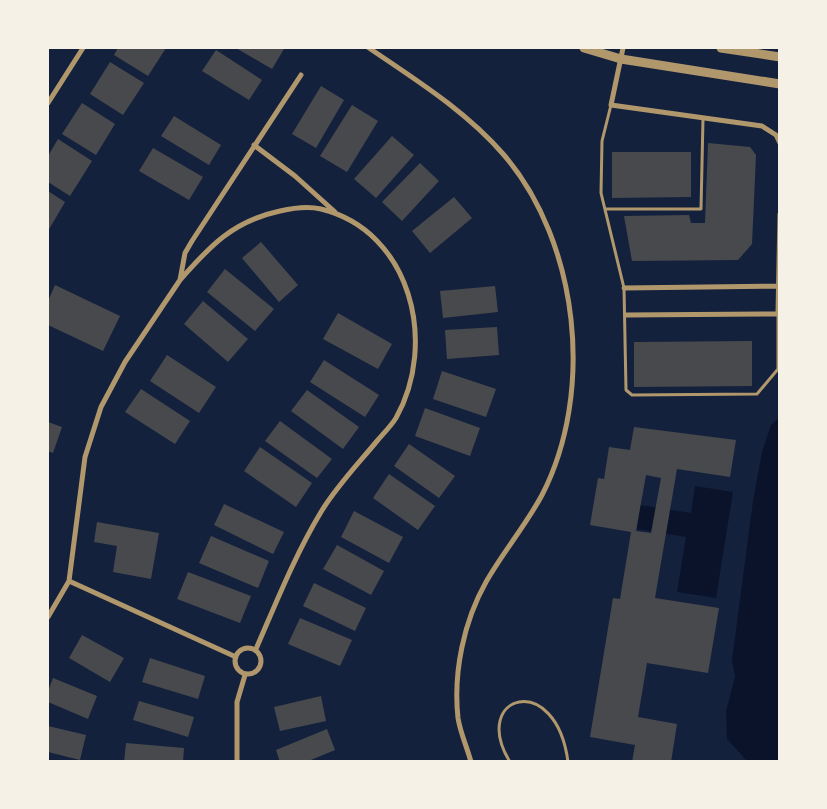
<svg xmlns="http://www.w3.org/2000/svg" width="827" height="809" font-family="'Noto Serif',serif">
<rect width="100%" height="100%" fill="#14213d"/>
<path fill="#0b132b" d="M 779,418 L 779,761 L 747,761 L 727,739 L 726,712 L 735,676 L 732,660 L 753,501 L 762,452 L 771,425 Z
M 695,486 L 733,492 L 716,598 L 677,592 L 686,537 L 637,529 L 640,505 L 691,513 Z"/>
<path fill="#48494c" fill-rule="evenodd" d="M 118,48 L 166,48 L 148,76 L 114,55 Z
M 236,48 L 282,48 L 284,49 L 272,69 Z
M 216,50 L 262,80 L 249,100 L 202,71 Z
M 110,62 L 144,83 L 123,115 L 90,94 Z
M 321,86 L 344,100 L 316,148 L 292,134 Z
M 82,103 L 115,124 L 96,155 L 62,134 Z
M 352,105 L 378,121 L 347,172 L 320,156 Z
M 174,116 L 221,145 L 209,165 L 161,136 Z
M 392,136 L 414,155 L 376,198 L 354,179 Z
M 58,139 L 92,161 L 70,196 L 48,182 L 48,156 Z
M 708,143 L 750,147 L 756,155 L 752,244 L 738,260 L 632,261 L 624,216 L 689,215 L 691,223 L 705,223 Z
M 153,148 L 203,177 L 189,200 L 139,171 Z
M 612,152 L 691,152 L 691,197 L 612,198 Z
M 420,163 L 439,181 L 402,221 L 382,202 Z
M 48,191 L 65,202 L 48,231 Z
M 454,197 L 472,218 L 430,253 L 412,231 Z
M 261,242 L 298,285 L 279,302 L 242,258 Z
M 225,269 L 274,309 L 255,331 L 207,292 Z
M 55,285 L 120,316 L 103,351 L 48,325 L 48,301 Z
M 495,286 L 498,312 L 443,318 L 440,291 Z
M 203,301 L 248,339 L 228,362 L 184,324 Z
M 338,313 L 392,344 L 378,369 L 323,339 Z
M 497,327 L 499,355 L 447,359 L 445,330 Z
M 752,341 L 752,386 L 634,387 L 634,342 Z
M 167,355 L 216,387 L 199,413 L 150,381 Z
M 324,360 L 379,395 L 365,417 L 310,382 Z
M 442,371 L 496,389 L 486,417 L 433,399 Z
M 141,389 L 190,421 L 175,444 L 125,412 Z
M 307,390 L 359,427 L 343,449 L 291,411 Z
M 425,408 L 480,428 L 470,456 L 415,436 Z
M 280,421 L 332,459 L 317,478 L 265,441 Z
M 48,422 L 62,427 L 53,453 L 48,451 Z
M 634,427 L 736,440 L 730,477 L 677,469 L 655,598 L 719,608 L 708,673 L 647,663 L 638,717 L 677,724 L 671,762 L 632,762 L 635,745 L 590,737 L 613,598 L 620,599 L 631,532 L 590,525 L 598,478 L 604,479 L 609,447 L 630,450 ZM 646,475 L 661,478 L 651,533 L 636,531 Z
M 409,444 L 455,476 L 439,498 L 394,466 Z
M 260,447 L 312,483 L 296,507 L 244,471 Z
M 389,474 L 435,506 L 418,530 L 373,498 Z
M 224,504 L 284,532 L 273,554 L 214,525 Z
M 354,511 L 403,537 L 389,563 L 341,537 Z
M 97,522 L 159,533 L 151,579 L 113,572 L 117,546 L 94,542 Z
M 211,536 L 269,561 L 258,588 L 199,563 Z
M 337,545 L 384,571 L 371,595 L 323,569 Z
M 188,572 L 251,596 L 240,623 L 177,599 Z
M 314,583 L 366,608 L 355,631 L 303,606 Z
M 300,618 L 352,640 L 340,666 L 288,644 Z
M 82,635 L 124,658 L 110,682 L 69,658 Z
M 150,658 L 205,676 L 198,699 L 142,682 Z
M 53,678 L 97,696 L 88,719 L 48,702 L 48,691 Z
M 321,696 L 326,721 L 280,731 L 274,707 Z
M 139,701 L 194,717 L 188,737 L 133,720 Z
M 48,726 L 86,735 L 80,760 L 48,752 Z
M 327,729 L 335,750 L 306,762 L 280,762 L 276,750 Z
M 126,743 L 184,748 L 183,762 L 124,762 Z"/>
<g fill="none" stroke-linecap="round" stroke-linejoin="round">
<path stroke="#b1986c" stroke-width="3" d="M 611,105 L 602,141 L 601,193 L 624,288 L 626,390 L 632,395 L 757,394 L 778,369 L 778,314
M 605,209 L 701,209 L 703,119
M 510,762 C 469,695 556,669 568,762"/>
<path stroke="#b1986c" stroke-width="5" d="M 369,48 C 416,80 466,111 504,155 C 579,243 595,392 542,495 C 526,525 503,552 486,582 C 464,621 453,672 458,718 C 460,732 467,747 471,762
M 623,48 L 611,105 L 762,126 L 776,135 L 780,143
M 48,103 L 83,48
M 254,145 L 295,176 L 335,212
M 180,280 C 210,246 233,221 280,211 C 293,208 308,206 321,209 C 411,231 438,343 396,418 C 391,426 383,434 377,441 C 358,464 336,487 321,512 C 295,555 276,603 256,649
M 624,288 L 778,286
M 626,315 L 778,314 L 780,214
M 69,581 L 236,657
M 48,617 L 69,581 L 85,457 L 101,407 L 125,362 L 180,280 L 185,253 L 192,241 L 301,75
M235 661a13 13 0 1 1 26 0a13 13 0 1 1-26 0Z
M 237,762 L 237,702 L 245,675"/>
<path stroke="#b1986c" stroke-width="9" d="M 584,48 L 621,59 L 780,84
M 721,48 L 780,57"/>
</g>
<rect width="827" height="809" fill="none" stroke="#f6f1e7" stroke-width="98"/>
</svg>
